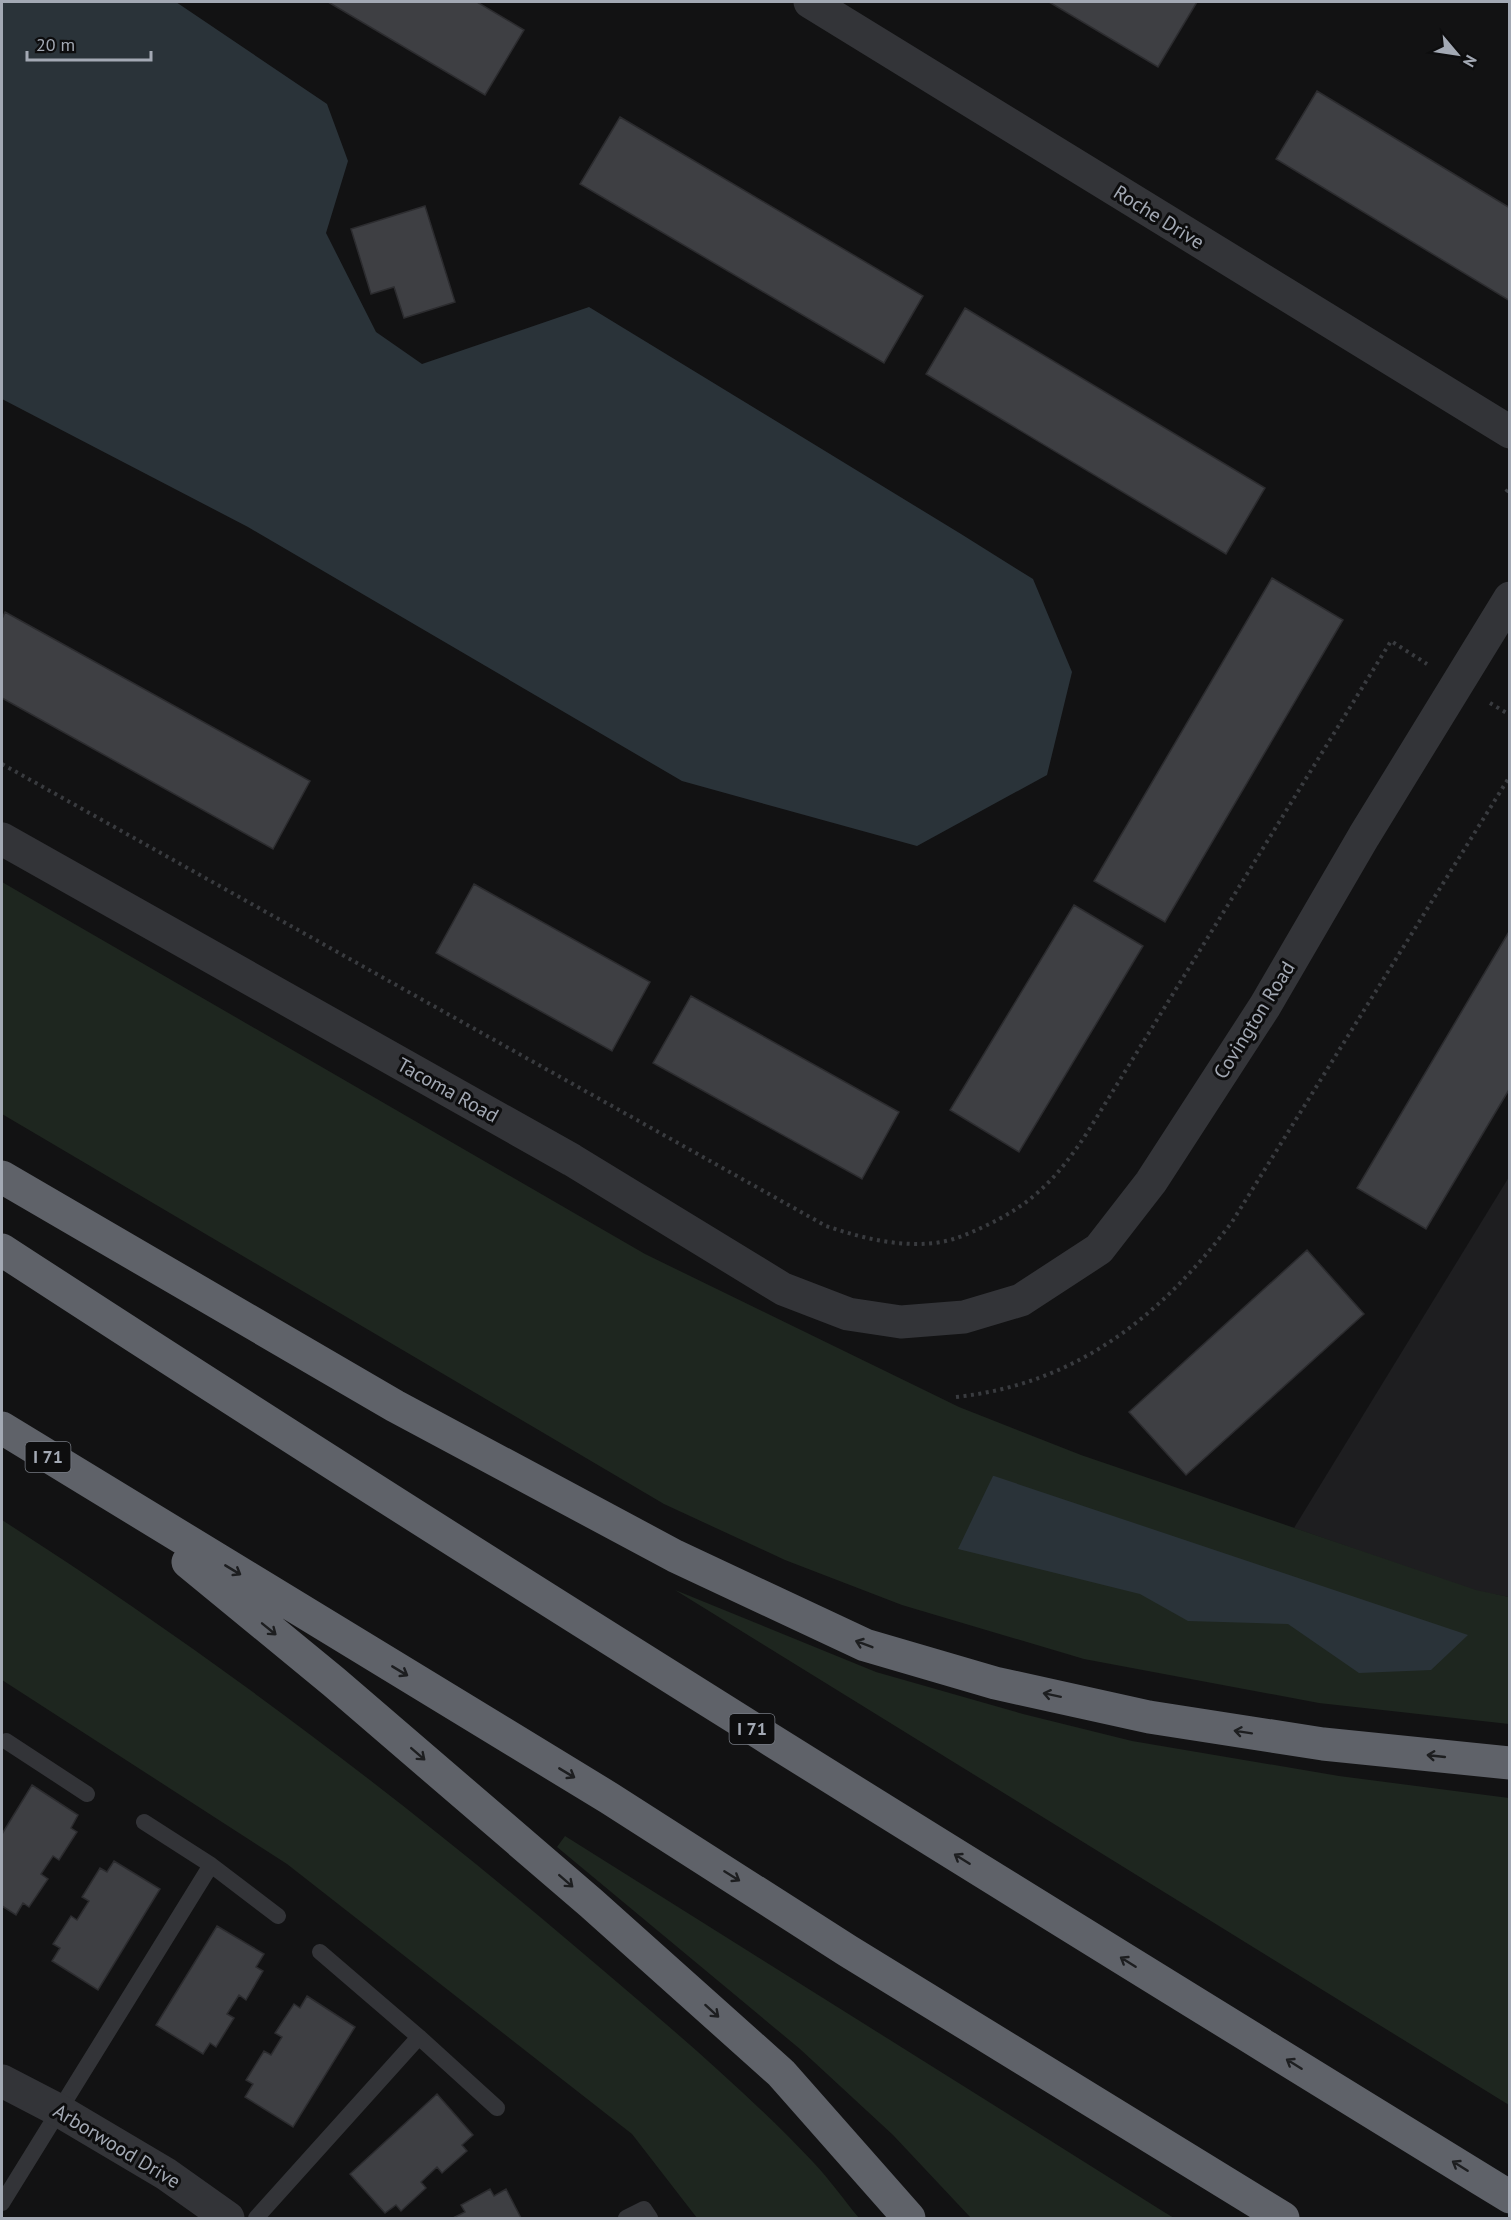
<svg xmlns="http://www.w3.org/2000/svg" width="1511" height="2220" font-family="'PT Sans',sans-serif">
<rect width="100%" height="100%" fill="#121213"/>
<path fill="#1e1e20" d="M 1509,1177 L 1509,1597 L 1476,1591 L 1294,1528 Z"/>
<path fill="#1e261f" d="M 2,882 L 645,1254 L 959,1407 L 1081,1455 L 1476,1590 L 1509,1597 L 1509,1724 L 1319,1703 L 1084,1659 L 902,1605 L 785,1560 L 664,1504 L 2,1114 Z
M 2,1520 C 203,1649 396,1794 578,1949 C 658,2017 741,2086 813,2162 C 830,2180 844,2200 859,2218 L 697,2218 L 632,2134 L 287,1864 L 2,1680 Z
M 675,1590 L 876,1672 L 1023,1714 L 1132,1741 L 1339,1776 L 1509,1798 L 1509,2105 Z
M 565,1836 L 1164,2212 L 1174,2218 L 971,2218 L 893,2135 L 800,2049 L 557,1847 Z"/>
<path fill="#2a3339" d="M 2,2 L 176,2 L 327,104 L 348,161 L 326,233 L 376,332 L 422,364 L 589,307 L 961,534 L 1033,579 L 1072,672 L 1047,775 L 917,846 L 682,781 L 248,527 L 2,399 Z
M 993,1476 L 994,1476 L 1468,1635 L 1431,1670 L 1359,1673 L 1288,1624 L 1188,1621 L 1140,1594 L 958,1549 Z"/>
<path fill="#3e3f43" stroke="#2c2c2f" stroke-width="1.5" d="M 328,2 L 477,2 L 524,30 L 485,95 Z
M 1049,2 L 1197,2 L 1158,67 Z
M 1317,91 L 1510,208 L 1510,301 L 1276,159 Z
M 620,117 L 923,296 L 884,363 L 580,184 Z
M 425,206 L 455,302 L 404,318 L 394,287 L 371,294 L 351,229 Z
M 965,308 L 1265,488 L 1226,554 L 926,374 Z
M 1272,578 L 1343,620 L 1165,922 L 1094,881 Z
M 5,612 L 310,781 L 273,849 L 2,698 L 2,619 Z
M 474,884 L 650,982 L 612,1051 L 436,953 Z
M 1074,905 L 1143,946 L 1019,1152 L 950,1110 Z
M 1510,930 L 1510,1088 L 1426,1229 L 1357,1188 Z
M 691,996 L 899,1112 L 862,1179 L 653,1063 Z
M 1307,1250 L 1364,1314 L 1186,1475 L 1129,1412 Z
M 32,1785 L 78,1815 L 71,1828 L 77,1832 L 59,1860 L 53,1856 L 41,1874 L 48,1879 L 29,1907 L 23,1903 L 16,1915 L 2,1906 L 2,1834 Z
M 114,1861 L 160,1889 L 98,1990 L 52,1961 L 60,1948 L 53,1944 L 71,1916 L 77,1920 L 89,1901 L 82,1897 L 100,1868 L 107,1872 Z
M 217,1926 L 264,1954 L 256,1967 L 263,1971 L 246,2000 L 239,1995 L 227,2014 L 234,2018 L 216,2047 L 210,2043 L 203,2054 L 156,2025 Z
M 307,1996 L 355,2027 L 293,2127 L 245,2097 L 253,2084 L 246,2080 L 264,2051 L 271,2055 L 282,2037 L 275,2033 L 294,2004 L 300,2008 Z
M 437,2094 L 473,2135 L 462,2145 L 467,2151 L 442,2173 L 437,2167 L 421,2182 L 426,2188 L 401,2211 L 396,2205 L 385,2213 L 350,2174 Z
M 490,2189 L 494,2196 L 506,2189 L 521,2218 L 453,2218 L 465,2212 L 461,2205 Z"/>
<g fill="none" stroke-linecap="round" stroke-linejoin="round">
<path stroke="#393b3f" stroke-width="4" stroke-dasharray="3 4.5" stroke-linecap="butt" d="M 1506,492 L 1510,487
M 1490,703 L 1510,715
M 2,764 L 826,1226 C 862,1238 897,1247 935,1243 C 952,1241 968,1234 983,1227 C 1033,1204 1057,1178 1087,1133 L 1391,641 L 1427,664
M 956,1397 C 1077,1384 1161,1316 1232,1222 L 1510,776"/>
<path stroke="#333438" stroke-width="16" d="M 6,1741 L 87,1794
M 144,1822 L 211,1865 L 278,1916
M 320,1952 L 419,2037 L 497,2108
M 2,2203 L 211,1865
M 256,2218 L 419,2037
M 626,2218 L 644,2209 L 650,2218"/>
<path stroke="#333438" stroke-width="33" d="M 810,2 L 1510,432
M 2,839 L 572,1160 L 783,1289 L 848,1314 L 901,1322 L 964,1317 L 1021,1300 L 1099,1249 L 1151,1182 L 1265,1006 L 1364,836 L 1510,598
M 2,2081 L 58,2110 L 166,2174 L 228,2218"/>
<path stroke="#5f6269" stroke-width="33" d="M 2,1177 L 395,1406 L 675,1556 L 865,1645 L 995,1683 L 1149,1717 L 1323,1744 L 1510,1763
M 2,1250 C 499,1574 1004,1886 1510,2197
M 2,1428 L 609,1798 L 848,1951 L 1283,2218
M 188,1562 L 334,1682 L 591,1903 L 781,2073 L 909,2218"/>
</g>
<defs><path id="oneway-shaft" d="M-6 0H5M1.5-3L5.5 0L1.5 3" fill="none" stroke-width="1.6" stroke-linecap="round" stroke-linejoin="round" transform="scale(1.5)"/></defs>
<g stroke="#1d1e20">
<use href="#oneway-shaft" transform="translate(233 1570) rotate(31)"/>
<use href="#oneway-shaft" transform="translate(269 1629) rotate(39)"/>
<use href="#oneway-shaft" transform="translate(864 1644) rotate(-159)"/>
<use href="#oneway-shaft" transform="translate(400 1671) rotate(31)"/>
<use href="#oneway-shaft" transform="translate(1052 1695) rotate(-168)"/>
<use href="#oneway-shaft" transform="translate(1243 1732) rotate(-171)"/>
<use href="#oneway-shaft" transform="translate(418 1754) rotate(41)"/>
<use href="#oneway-shaft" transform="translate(1436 1756) rotate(-174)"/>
<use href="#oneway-shaft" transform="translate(567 1773) rotate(31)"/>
<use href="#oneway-shaft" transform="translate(962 1859) rotate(-148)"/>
<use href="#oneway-shaft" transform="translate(732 1876) rotate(32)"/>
<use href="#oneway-shaft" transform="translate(566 1881) rotate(41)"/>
<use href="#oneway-shaft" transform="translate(1128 1962) rotate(-148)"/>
<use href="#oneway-shaft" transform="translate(712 2011) rotate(42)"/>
<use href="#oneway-shaft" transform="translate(1294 2064) rotate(-148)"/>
<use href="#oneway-shaft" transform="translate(1460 2166) rotate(-148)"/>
</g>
<g text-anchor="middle" stroke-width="6" stroke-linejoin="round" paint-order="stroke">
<g fill="#0d0d0e" stroke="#767a82" stroke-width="1.5">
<rect x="25.5" y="1442" width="45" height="30" rx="4.5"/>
<rect x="729.5" y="1714" width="45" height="30" rx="4.5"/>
</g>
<g font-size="18" font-weight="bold" fill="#a3a9b4">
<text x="48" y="1463">I 71</text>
<text x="752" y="1735">I 71</text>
</g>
<g font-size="20" fill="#a3a9b4" stroke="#0d0d0e">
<text transform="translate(1159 217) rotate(32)" y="7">Roche Drive</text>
<text transform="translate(1254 1020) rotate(-58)" y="7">Covington Road</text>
<text transform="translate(448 1090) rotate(29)" y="7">Tacoma Road</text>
<text transform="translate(117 2146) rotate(31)" y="7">Arborwood Drive</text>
</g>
</g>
<rect width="1511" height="2220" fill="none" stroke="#a3a9b4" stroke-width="6"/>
<g transform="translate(1457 54) rotate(119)" stroke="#0d0d0e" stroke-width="4.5" paint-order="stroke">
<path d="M0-4.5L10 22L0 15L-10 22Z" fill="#a3a9b4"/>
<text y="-9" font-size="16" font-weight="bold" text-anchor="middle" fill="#a3a9b4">N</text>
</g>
<path d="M27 51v9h124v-9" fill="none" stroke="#a3a9b4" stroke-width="3"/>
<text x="36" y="51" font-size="18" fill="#a3a9b4" stroke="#0d0d0e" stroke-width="4.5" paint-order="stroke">20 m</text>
</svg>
